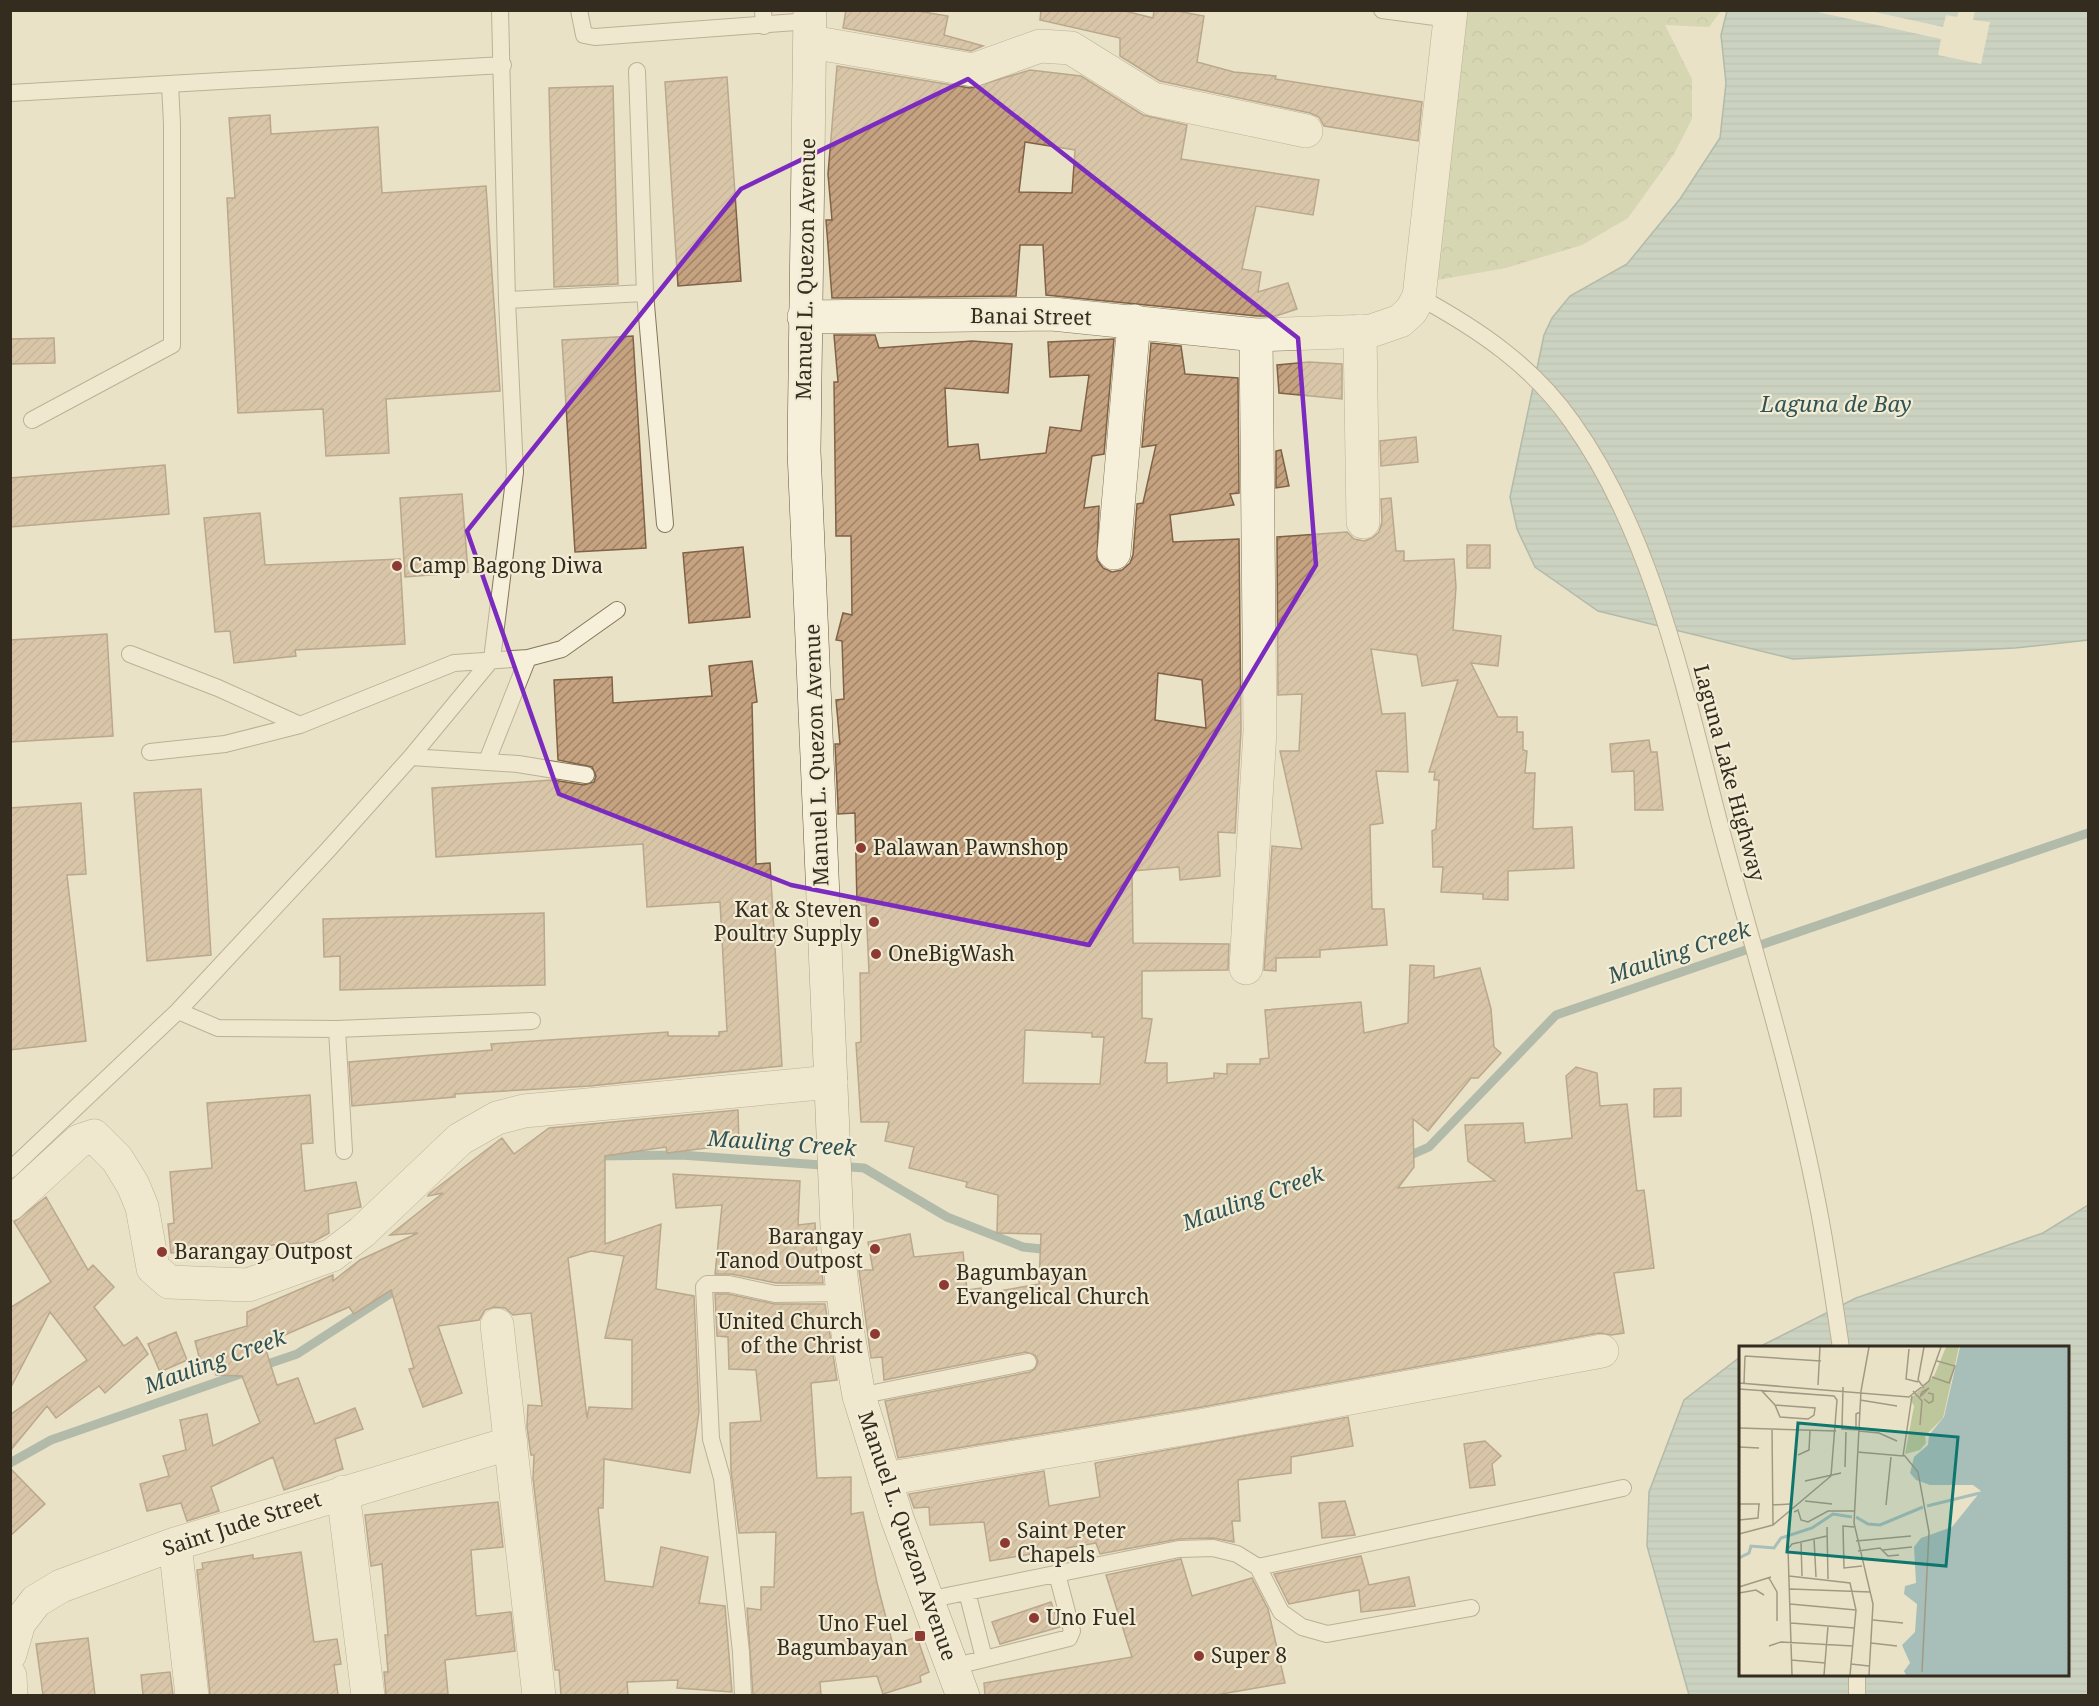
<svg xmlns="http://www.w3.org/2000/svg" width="2099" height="1706" font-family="'Noto Serif',serif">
<defs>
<pattern id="park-crowns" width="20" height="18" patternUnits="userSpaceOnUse" patternTransform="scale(1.5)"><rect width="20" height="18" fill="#bec79b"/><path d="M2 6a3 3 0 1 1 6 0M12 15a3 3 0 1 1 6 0" fill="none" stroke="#a4ab85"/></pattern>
<pattern id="water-rules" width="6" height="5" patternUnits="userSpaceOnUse" patternTransform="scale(1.5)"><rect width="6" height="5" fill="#a7beb9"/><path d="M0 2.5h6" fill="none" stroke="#90a39f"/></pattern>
<pattern id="building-hatch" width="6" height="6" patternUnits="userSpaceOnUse" patternTransform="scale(1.5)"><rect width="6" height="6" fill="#c5a280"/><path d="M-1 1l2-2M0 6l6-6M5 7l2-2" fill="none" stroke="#a18468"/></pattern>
</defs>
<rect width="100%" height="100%" fill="#eae2c6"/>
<path fill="url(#park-crowns)" d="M 1455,11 L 1721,11 L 1709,27 L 1665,25 L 1692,79 L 1692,119 L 1674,154 L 1628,218 L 1582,245 L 1506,268 L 1426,282 Z"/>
<path fill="url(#water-rules)" stroke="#6f8b87" stroke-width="1.5" d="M 1727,11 L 2088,11 L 2088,640 L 2015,648 L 1793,659 L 1598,611 L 1535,567 L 1517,529 L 1510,497 L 1544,335 L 1552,318 L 1570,296 L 1627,264 L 1680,199 L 1720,138 L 1726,83 L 1721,35 Z
M 2088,1205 L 2088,1695 L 1689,1695 L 1647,1546 L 1649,1492 L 1684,1400 L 1740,1357 L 1740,1674 L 2068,1674 L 2068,1348 L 1759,1347 L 1856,1298 L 2043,1233 Z"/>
<path fill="#eae2c6" d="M 1813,11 L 1870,11 L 1943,27 L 1946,15 L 1957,17 L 1959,11 L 1975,11 L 1973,20 L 1990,22 L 1981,64 L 1938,55 L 1941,39 Z"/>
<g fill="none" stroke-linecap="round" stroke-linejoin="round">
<path stroke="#6f8b87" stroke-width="9" d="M 595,1156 L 681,1155 L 864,1168 L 947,1217 L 1023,1247 L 1051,1250
M 1404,1158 L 1429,1147 L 1556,1015 L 2088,833
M 259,1367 L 297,1354 L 402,1286
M 10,1463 L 51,1440 L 246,1372"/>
</g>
<path fill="url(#building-hatch)" stroke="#806246" stroke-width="1.5" fill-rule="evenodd" d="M 846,10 L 912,10 L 948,16 L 944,35 L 983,46 L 971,51 L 843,28 Z
M 1041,10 L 1121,10 L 1153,18 L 1154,10 L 1172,10 L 1204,16 L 1197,62 L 1234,72 L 1276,76 L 1275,79 L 1422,102 L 1418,141 L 1324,126 L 1319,117 L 1310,113 L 1160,81 L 1120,56 L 1120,38 L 1040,20 Z
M 837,66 L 970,88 L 1030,70 L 1081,76 L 1143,115 L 1187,125 L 1181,159 L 1319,180 L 1313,215 L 1256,206 L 1242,269 L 1261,272 L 1258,292 L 1288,283 L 1297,309 L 1276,316 L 1257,316 L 1046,295 L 1043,245 L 1020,245 L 1016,296 L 832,298 L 826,220 L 832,220 L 828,174 ZM 1025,142 L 1075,150 L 1072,193 L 1019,192 Z
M 727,77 L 741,281 L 678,286 L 665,82 Z
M 613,86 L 618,284 L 554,287 L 549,88 Z
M 270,115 L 271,134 L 378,127 L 382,193 L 486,186 L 500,391 L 386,399 L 389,453 L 326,456 L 323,409 L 238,413 L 227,198 L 235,198 L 229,118 Z
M 834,335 L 875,335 L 879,348 L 972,341 L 1012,344 L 1008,393 L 945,388 L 948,447 L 978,444 L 980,460 L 1046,453 L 1050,427 L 1081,431 L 1089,375 L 1050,377 L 1048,342 L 1114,339 L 1104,454 L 1092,456 L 1084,508 L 1099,506 L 1097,560 L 1103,568 L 1112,572 L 1122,570 L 1130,563 L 1133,555 L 1137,504 L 1143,503 L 1156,445 L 1142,447 L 1151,343 L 1181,346 L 1185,374 L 1238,378 L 1239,493 L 1230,494 L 1234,505 L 1170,515 L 1173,542 L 1239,539 L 1241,731 L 1235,833 L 1218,832 L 1220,876 L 1180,880 L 1179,867 L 1132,871 L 1133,943 L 1229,944 L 1228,970 L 1142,971 L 1142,1018 L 1152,1019 L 1145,1063 L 1167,1063 L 1167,1083 L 1214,1078 L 1214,1073 L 1227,1074 L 1227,1064 L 1260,1064 L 1260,1059 L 1269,1058 L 1265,1010 L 1361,1002 L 1364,1033 L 1408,1023 L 1410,965 L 1434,966 L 1434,978 L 1480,968 L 1491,1009 L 1494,1047 L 1501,1053 L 1478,1078 L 1471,1078 L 1428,1131 L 1413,1119 L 1414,1167 L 1398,1188 L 1495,1181 L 1468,1161 L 1465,1125 L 1523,1123 L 1525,1143 L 1572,1138 L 1566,1076 L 1576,1067 L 1597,1073 L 1600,1106 L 1627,1104 L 1637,1191 L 1644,1190 L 1654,1268 L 1614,1273 L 1624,1333 L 1611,1335 L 1599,1333 L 1202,1407 L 898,1458 L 885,1401 L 1030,1372 L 1035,1369 L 1038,1361 L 1035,1355 L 1026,1352 L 884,1380 L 882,1357 L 871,1358 L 859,1270 L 873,1270 L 868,1242 L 910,1234 L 914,1257 L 963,1252 L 967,1290 L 981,1288 L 982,1294 L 1039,1284 L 1041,1234 L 997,1233 L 998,1195 L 966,1187 L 967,1182 L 909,1168 L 914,1147 L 885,1141 L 889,1122 L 861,1122 L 856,1043 L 861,1042 L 860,973 L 869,973 L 866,905 L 857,905 L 855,813 L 838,814 L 838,805 L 835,744 L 840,744 L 836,700 L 844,699 L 842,641 L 836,640 L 843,613 L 852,615 L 851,536 L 836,536 L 834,382 L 838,382 ZM 1158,673 L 1202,680 L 1206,728 L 1155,720 ZM 1025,1030 L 1092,1033 L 1092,1037 L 1104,1037 L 1100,1084 L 1023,1083 Z
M 633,336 L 646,548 L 575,552 L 562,340 Z
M 54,338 L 55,363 L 10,364 L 10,339 Z
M 1309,362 L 1342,364 L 1342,399 L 1279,393 L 1277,365 Z
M 1416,437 L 1418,462 L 1381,466 L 1380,441 Z
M 1281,450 L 1289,486 L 1276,488 L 1276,451 Z
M 165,465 L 169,514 L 10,527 L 10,478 Z
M 462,494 L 468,572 L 405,577 L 400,498 Z
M 1391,498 L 1396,551 L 1404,551 L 1404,561 L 1454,559 L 1456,587 L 1453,630 L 1501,636 L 1498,666 L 1471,663 L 1498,717 L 1517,717 L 1517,732 L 1523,732 L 1523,750 L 1527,751 L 1525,773 L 1535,773 L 1533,829 L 1572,827 L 1574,868 L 1508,871 L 1508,900 L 1483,899 L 1483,894 L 1441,892 L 1443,867 L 1433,867 L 1432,831 L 1436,829 L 1439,780 L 1434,780 L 1435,772 L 1429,772 L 1458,680 L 1422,686 L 1417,655 L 1371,649 L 1382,714 L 1405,713 L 1408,772 L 1376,771 L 1383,823 L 1370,825 L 1372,909 L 1384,909 L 1387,945 L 1320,950 L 1320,957 L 1276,958 L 1276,971 L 1264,970 L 1272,846 L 1302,849 L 1280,751 L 1299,751 L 1302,694 L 1278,695 L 1277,537 L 1347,532 L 1354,539 L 1364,541 L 1372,538 L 1379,532 L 1382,522 L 1381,499 Z
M 260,513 L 265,565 L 400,559 L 405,644 L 295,650 L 296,656 L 234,663 L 230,631 L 215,632 L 204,518 Z
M 1467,545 L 1490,545 L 1490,568 L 1467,568 Z
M 743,547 L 750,617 L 689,623 L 683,553 Z
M 107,634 L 113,736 L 10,742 L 10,640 Z
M 752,661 L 757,702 L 752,703 L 756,864 L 770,863 L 782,1066 L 590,1086 L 455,1094 L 455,1097 L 352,1106 L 349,1062 L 492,1050 L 491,1044 L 668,1032 L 668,1036 L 719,1036 L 719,1032 L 727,1031 L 720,902 L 647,907 L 643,844 L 436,857 L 432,788 L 553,780 L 584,785 L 594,782 L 596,776 L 592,767 L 558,760 L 554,680 L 612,677 L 613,703 L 712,696 L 709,666 Z
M 1649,740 L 1651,752 L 1657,752 L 1663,810 L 1635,810 L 1634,771 L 1612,772 L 1610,744 Z
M 201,789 L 211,955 L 147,961 L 134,793 Z
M 81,803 L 86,874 L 67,875 L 86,1041 L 10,1050 L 10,808 Z
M 544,913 L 545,985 L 340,990 L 340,956 L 324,957 L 323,919 Z
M 1681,1088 L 1681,1116 L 1654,1117 L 1654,1089 Z
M 310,1095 L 313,1143 L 301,1144 L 305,1191 L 356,1182 L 361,1207 L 328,1214 L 329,1233 L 313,1242 L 171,1253 L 168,1224 L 174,1223 L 170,1172 L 212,1168 L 207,1103 Z
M 738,1110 L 739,1144 L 667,1153 L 666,1147 L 605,1156 L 605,1244 L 661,1224 L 656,1289 L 694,1296 L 699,1412 L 690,1473 L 604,1459 L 603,1508 L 598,1508 L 605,1581 L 653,1587 L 661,1547 L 708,1557 L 699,1603 L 725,1606 L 732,1692 L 677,1688 L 678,1680 L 627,1682 L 628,1695 L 561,1695 L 559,1670 L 555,1670 L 533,1478 L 534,1455 L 531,1455 L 527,1427 L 528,1405 L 542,1406 L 531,1313 L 513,1315 L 505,1308 L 494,1307 L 485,1310 L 479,1320 L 438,1326 L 462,1393 L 423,1407 L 409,1369 L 414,1368 L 391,1290 L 354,1314 L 349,1307 L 264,1344 L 277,1385 L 298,1378 L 315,1424 L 355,1408 L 363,1429 L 335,1439 L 343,1469 L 284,1490 L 273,1457 L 211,1487 L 219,1511 L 187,1521 L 181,1503 L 147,1511 L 140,1484 L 169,1476 L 163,1456 L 186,1450 L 180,1420 L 207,1414 L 213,1446 L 260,1423 L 242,1376 L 216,1375 L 211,1361 L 201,1364 L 195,1341 L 247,1326 L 247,1312 L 333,1275 L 333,1281 L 360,1260 L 418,1233 L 390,1235 L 443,1193 L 428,1196 L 429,1194 L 502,1138 L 514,1154 L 549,1128 ZM 591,1251 L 624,1256 L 605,1338 L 632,1340 L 632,1409 L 589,1407 L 587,1418 L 568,1258 Z
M 673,1174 L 800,1181 L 798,1225 L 815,1223 L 818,1272 L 822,1272 L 823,1283 L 776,1283 L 731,1274 L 715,1274 L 722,1205 L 676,1208 Z
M 46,1197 L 88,1270 L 93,1265 L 114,1287 L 94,1307 L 124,1346 L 137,1337 L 148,1354 L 105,1393 L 99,1386 L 56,1418 L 47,1406 L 10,1451 L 10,1415 L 87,1360 L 50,1312 L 10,1389 L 10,1308 L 51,1282 L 14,1222 Z
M 715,1294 L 728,1294 L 775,1304 L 825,1304 L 837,1380 L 811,1383 L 817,1478 L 851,1477 L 851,1514 L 863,1512 L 877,1583 L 893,1645 L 917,1637 L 929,1672 L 920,1676 L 921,1682 L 883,1694 L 877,1676 L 820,1682 L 821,1695 L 753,1695 L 747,1608 L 761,1610 L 761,1587 L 774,1587 L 776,1532 L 739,1533 L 731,1471 L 730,1423 L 761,1421 L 756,1370 L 729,1369 L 728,1337 L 717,1336 Z
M 176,1332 L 187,1360 L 160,1372 L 148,1344 Z
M 1348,1417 L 1353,1446 L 1291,1457 L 1291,1473 L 1238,1480 L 1240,1521 L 1232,1521 L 1234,1542 L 1213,1538 L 1179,1539 L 1100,1554 L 1096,1543 L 990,1561 L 984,1522 L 930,1525 L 929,1507 L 914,1508 L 909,1494 L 1044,1471 L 1049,1506 L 1100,1497 L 1095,1463 Z
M 1485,1441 L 1501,1456 L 1492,1464 L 1495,1485 L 1470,1488 L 1464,1444 Z
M 10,1468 L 45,1504 L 10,1536 Z
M 1345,1501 L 1355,1535 L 1322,1538 L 1319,1503 Z
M 498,1502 L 503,1547 L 471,1550 L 476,1616 L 511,1612 L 515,1651 L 445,1660 L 448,1694 L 386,1695 L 384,1672 L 388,1672 L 385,1635 L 388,1635 L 382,1564 L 371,1566 L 365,1515 Z
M 301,1552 L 314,1642 L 337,1639 L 341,1664 L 334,1665 L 338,1695 L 210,1695 L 197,1570 L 203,1569 L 202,1563 L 253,1555 L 253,1559 Z
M 1361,1556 L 1369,1585 L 1409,1577 L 1415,1606 L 1361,1612 L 1359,1590 L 1289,1604 L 1274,1574 Z
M 1181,1559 L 1192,1596 L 1252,1578 L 1268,1609 L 1285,1683 L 1216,1695 L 985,1695 L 984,1683 L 1132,1657 L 1106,1575 Z
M 1051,1602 L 1060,1627 L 1000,1644 L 992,1622 Z
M 88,1638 L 95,1695 L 43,1695 L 36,1644 Z
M 170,1672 L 173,1695 L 143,1695 L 141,1675 Z"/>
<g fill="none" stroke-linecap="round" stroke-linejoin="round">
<g stroke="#84755d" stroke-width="18">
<path id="service" d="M 579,10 L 584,35 L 595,37 L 810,21
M 763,10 L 764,26
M 1382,10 L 1450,19
M 637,71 L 645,293 L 665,524
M 10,93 L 503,65
M 1419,297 C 1478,329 1533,366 1572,422 C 1655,538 1686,696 1722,833 C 1754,952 1791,1070 1815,1191 C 1826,1243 1833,1295 1841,1348
M 507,300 L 645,293
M 32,420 L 172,345 L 172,124 L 170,84
M 130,654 L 218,688 L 300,725
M 150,752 L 225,744 L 300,725 L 454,663 L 528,658 L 562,649 L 617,610
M 411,757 L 518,764 L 586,775
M 487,761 L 528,658
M 178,1011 L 218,1028 L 337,1029 L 532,1021
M 337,1029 L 344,1151
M 10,1170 L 178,1011 L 327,851 L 411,757 L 492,659 L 515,472 L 507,300 L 500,10
M 859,1396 L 1028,1362
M 1258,1567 L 1623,1488
M 967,1592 L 984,1658
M 927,1600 L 1179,1549 L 1213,1548 L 1237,1554 L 1258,1567 L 1281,1612 L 1302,1627 L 1327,1634 L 1471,1608
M 952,1667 L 1069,1638 L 1072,1631 L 1057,1574
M 1857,1674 L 1857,1696
M 743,1696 L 741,1652 L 722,1478 L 711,1439 L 704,1287 L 707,1284 L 729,1284 L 775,1294 L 843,1293"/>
</g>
<g stroke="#84755d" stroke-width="34">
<path id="minor" d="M 811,42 L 973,70 L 1040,46 L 1071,48 L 1153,99 L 1306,131
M 804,317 L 1052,314 L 1256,335 L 1371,331 L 1400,321 L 1411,311 L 1419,297 L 1451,10
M 1360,331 L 1363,522
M 1114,553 L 1134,321
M 1246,968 L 1260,731 L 1256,335
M 10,1204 L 79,1141 L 94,1136 L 117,1159 L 133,1185 L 142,1207 L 153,1268 L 169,1282 L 248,1285 L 332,1255 L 362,1232 L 460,1139 L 497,1118 L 524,1111 L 831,1082
M 497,1325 L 539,1696
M 885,1479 L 1205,1425 L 1602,1351
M 343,1492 L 368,1696
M 175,1544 L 192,1696
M 10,1654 L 19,1623 L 36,1601 L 61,1586 L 175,1544 L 511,1443
M 10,1676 L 11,1696"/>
</g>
<g stroke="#655641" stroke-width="34">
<path id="secondary" d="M 810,10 L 804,451 L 838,1251 L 848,1334 L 859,1396 L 897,1518 L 963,1696"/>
</g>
<use href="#service" stroke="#f6efd9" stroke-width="16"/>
<use href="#minor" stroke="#f6efd9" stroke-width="33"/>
<use href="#secondary" stroke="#f6efd9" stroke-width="33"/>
</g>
<path d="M0 0H2099V1706H0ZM 968,79 L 1298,338 L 1316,565 L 1089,945 L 791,885 L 559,794 L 467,531 L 741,189 Z" fill="#eae2c6" fill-opacity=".55" fill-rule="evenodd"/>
<path fill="none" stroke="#7b2cbf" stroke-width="4.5" stroke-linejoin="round" d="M 968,79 L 1298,338 L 1316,565 L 1089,945 L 791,885 L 559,794 L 467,531 L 741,189 Z"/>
<g fill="#8d3a33" stroke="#f2ecd5" stroke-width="2">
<circle cx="397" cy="566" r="6"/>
<circle cx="861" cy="848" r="6"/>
<circle cx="874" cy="922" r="6"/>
<circle cx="876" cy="954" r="6"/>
<circle cx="875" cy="1249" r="6"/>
<circle cx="162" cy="1252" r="6"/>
<circle cx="944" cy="1285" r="6"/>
<circle cx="875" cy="1334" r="6"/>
<circle cx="1005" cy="1543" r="6"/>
<circle cx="1034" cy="1618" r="6"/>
<rect x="914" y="1630" width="12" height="12" rx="3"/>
<circle cx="1199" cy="1656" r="6"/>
</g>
<g text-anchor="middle" stroke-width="4.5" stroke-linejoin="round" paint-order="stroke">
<g font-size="21" fill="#352c20" stroke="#f2ecd5">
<text transform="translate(806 269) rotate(-89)" y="7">Manuel L. Quezon Avenue</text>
<text transform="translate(1031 317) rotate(1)" y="7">Banai Street</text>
<text transform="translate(817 755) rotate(-92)" y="7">Manuel L. Quezon Avenue</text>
<text transform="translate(1729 773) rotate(75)" y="7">Laguna Lake Highway</text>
<text transform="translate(242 1524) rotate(-18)" y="7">Saint Jude Street</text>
<text transform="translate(907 1536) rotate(71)" y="7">Manuel L. Quezon Avenue</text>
</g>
<g font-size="21" fill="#352c20" stroke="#f2ecd5" text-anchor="start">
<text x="409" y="573">Camp Bagong Diwa</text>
<text x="873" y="855">Palawan Pawnshop</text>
<text x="862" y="917" text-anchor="end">Kat &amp; Steven<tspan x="862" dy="24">Poultry Supply</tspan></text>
<text x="888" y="961">OneBigWash</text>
<text x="863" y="1244" text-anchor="end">Barangay<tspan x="863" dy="24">Tanod Outpost</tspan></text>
<text x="174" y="1259">Barangay Outpost</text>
<text x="956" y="1280">Bagumbayan<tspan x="956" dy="24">Evangelical Church</tspan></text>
<text x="863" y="1329" text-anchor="end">United Church<tspan x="863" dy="24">of the Christ</tspan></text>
<text x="1017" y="1538">Saint Peter<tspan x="1017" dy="24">Chapels</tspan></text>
<text x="1046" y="1625">Uno Fuel</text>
<text x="908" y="1631" text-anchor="end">Uno Fuel<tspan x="908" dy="24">Bagumbayan</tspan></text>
<text x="1211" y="1663">Super 8</text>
</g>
<g font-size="22" font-style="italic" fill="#315354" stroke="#f2ecd5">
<text x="1836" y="412">Laguna de Bay</text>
<text transform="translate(1679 952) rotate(-19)" y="8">Mauling Creek</text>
<text transform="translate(782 1143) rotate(4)" y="8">Mauling Creek</text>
<text transform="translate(1253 1198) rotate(-20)" y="8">Mauling Creek</text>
<text transform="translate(215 1361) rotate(-20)" y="8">Mauling Creek</text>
</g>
</g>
<g transform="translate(1739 1346)">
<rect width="330" height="330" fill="#eae2c6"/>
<path d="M 207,1 L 220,1 L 204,72 L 186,90 L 187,97 L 181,104 L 166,108 L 175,60 L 171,53 L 195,30 Z" fill="#bec79b"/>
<path d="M 221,1 L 330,1 L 330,329 L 167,329 L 165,325 L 171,317 L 163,299 L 176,286 L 178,258 L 165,248 L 166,240 L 177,237 L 175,201 L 182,192 L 213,181 L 242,145 L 234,139 L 191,139 L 177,134 L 171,127 L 175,111 L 189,99 L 190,89 L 205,71 Z" fill="#a7beb9"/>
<path fill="none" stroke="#a7beb9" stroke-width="3" d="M 188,160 L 241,147M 117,171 L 129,178 L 141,179 L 184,161M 0,212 L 10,207 L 12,200 L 35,202 L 42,192 L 73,182 L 94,168 L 113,171"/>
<path fill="none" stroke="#a29984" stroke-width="1.5" d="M 170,3 L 167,33 L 179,36M 6,10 L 82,15M 193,31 L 210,37 L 216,20 L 198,15M 0,37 L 170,51 L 190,35 L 202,1M 5,37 L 6,10M 79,39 L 81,1M 104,41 L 103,83 L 121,84M 185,42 L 179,34 L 185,1M 0,43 L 95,50 L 98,54 L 92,130 L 34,179 L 0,188M 22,44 L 36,59 L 41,71 L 69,73 L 75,69 L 76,62 L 36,59M 174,45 L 183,55 L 181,79M 181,51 L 183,46 L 190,42 L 182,50M 185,53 L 190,57 L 194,55 L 194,48 L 189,47M 121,54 L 158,60M 0,82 L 97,85M 33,83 L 34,179M 117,84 L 117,68 L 121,66M 120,85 L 140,87 L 158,95M 0,101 L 20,102M 118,106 L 164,110 L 173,50M 59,109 L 70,104 L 71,84M 165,109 L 179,126 L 190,186 L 183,326M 106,121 L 107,86M 66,135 L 102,127M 66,155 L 93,158M 0,158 L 21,158M 33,159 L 51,158M 147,159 L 152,111M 55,166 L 59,164 L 62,174 L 69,176 L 89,165 L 115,165M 0,174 L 19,172 L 20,158M 88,181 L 89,233M 115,181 L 104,180 L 105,222 L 123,220M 75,192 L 77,231M 62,195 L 63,230M 117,195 L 172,190M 144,204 L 173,201M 119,205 L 141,202 L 149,210 L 160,209M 50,230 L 111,237 L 117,264 L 111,329M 30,232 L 38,246 L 38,275M 0,241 L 32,231M 51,243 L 131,246M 0,247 L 17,244 L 25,249M 51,258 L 117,264M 134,274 L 164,277M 52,277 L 115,282M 132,297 L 158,300M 30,300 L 42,296 L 114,300M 52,314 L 86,317M 112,318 L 130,320M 53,329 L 49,203 L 53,198 L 88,190M 85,329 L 89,280M 130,329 L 134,258 L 115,177 L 122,45 L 130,1"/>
<path fill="#0f766e" fill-opacity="0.15" stroke="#0f766e" stroke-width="3" d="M 59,77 L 219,91 L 207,220 L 48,206 Z"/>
<rect width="330" height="330" fill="none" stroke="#352c20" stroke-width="3"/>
</g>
<rect width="2099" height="1706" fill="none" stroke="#352c20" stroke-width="24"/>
</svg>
